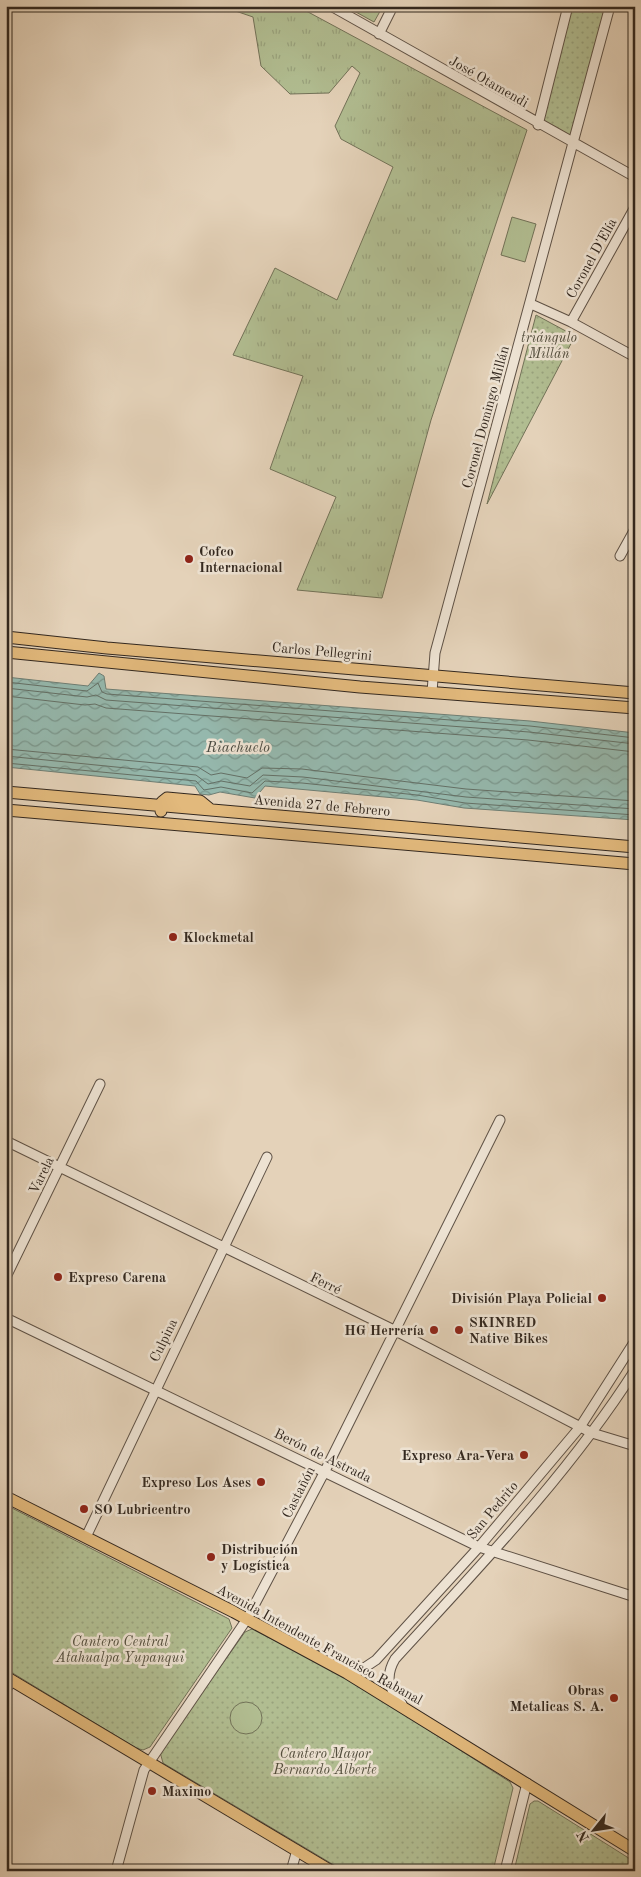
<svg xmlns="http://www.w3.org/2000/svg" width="641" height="1877" font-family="'Old Standard TT',serif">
<defs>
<pattern id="grass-tufts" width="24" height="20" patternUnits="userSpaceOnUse" patternTransform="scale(1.25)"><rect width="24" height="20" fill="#b1bd91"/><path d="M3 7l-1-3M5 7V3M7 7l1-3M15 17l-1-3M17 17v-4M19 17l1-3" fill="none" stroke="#99a27d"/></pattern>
<pattern id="park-dots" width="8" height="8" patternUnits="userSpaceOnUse" patternTransform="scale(1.25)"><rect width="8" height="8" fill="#b1bd91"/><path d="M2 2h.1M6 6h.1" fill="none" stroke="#99a27d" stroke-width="1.8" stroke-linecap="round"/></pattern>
<pattern id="water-waves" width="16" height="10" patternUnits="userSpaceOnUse" patternTransform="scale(1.25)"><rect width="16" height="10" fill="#95b8ad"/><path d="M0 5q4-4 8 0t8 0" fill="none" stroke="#7a968c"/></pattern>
</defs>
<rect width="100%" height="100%" fill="#e4d2b9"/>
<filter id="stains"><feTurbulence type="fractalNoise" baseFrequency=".004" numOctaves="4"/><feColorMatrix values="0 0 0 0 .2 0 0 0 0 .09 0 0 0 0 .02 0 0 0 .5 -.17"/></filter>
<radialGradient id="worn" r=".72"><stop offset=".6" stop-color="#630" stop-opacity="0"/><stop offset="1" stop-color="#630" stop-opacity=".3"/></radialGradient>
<path fill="url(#grass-tufts)" stroke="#727258" d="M 221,6 L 297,6 L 527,130 L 431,420 L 382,598 L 297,590 L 336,497 L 270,469 L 303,376 L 233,355 L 275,268 L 337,300 L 393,167 L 341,139 L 335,126 L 360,73 L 352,66 L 329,93 L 290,94 L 261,66 L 253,17 Z"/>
<path fill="url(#park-dots)" stroke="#727258" d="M 568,6 L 610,6 L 574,143 L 538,125 Z
M 536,315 L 575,336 L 487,504 Z
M 6,1505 L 229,1619 L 232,1628 L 150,1747 L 143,1750 L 136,1748 L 6,1669 Z
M 252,1629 L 387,1697 L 397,1710 L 510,1782 L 513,1788 L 493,1871 L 344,1871 L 163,1763 L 160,1752 L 245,1632 Z
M 534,1801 L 538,1801 L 635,1862 L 635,1871 L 514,1871 L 530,1804 Z"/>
<path fill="#b1bd91" stroke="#727258" d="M 345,6 L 383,6 L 374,22 Z
M 512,217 L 536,224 L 525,262 L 501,255 Z
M230 1718a16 16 0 1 1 32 0a16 16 0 1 1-32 0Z"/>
<path fill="url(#water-waves)" stroke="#6e7e74" d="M 99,673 L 104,676 L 106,689 L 530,721 L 635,733 L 635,820 L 464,808 L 417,800 L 265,786 L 255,798 L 220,792 L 209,795 L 200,794 L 195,786 L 6,767 L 6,677 L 88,686 Z"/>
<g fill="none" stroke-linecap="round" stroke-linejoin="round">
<path stroke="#647066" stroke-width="1" d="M 6,682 L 87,691 L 98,683 L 102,692 L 107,694 L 530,726 L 635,738
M 6,688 L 87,697 L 96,695 L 106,700 L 529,732 L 635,744
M 6,696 L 85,705 L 95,704 L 106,708 L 528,740 L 635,752
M 6,749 L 198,767 L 211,775 L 221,773 L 247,778 L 262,768 L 302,769 L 466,789 L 635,801
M 6,756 L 196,775 L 208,784 L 221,781 L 250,786 L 263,775 L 303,777 L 466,797 L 635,809
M 6,763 L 196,781 L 204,790 L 221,787 L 252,793 L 265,781 L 302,783 L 417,795 L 465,803 L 635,815"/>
<g stroke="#5f5246" stroke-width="11">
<path id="minor" d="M 331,6 L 635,177
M 379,34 L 393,6
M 538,125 L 568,6
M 531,304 L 571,322 L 635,357
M 571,322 L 635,207
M 620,556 L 635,529
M 432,692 L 435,653 L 610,6
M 6,1141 L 394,1330 L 592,1433 L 635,1446
M 6,1277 L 100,1084
M 6,1318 L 479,1547 L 635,1597
M 86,1537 L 267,1157
M 347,1673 L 361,1670 L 376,1660 L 479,1547 L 580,1427 L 635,1341
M 6,1690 L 12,1680
M 402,1704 C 388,1690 385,1676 395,1659 C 479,1567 568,1475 635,1370
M 116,1871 L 144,1770 L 247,1619 L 325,1471 L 500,1120
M 291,1871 L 297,1850
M 505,1871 L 527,1783"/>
</g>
<g stroke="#33281f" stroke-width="13">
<path id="major" d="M 6,637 L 107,648 L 635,693
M 6,652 L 360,687 L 635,708
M 6,792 L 635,847
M 6,810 L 635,864
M 161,811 L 162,802 L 167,798 L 200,801 L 211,810
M 6,1497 L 234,1612 L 347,1673 L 635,1851
M 6,1677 L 331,1871"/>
</g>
<use href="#minor" stroke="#ede2d2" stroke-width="9"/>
<use href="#major" stroke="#e2b97c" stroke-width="11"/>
</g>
<g fill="#8f2418" stroke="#ede2d2" stroke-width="2">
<circle cx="189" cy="559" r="5"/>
<circle cx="173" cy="937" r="5"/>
<circle cx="58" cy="1277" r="5"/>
<circle cx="602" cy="1298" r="5"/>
<circle cx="434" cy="1330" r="5"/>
<circle cx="459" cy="1330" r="5"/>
<circle cx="524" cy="1455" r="5"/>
<circle cx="261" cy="1482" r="5"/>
<circle cx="84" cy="1509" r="5"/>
<circle cx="211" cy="1557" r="5"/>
<circle cx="614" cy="1698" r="5"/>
<circle cx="152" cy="1791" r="5"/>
</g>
<g text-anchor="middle" stroke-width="5" stroke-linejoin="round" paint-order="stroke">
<g font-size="14" fill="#33281f" stroke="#ede2d2">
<text transform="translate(489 81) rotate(30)" y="5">José Otamendi</text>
<text transform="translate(591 258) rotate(-61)" y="5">Coronel D'Elía</text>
<text transform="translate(485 417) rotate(-75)" y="5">Coronel Domingo Millán</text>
<text transform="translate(322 651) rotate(5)" y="5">Carlos Pellegrini</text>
<text transform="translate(322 805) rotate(5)" y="5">Avenida 27 de Febrero</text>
<text transform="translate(41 1175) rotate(-64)" y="5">Varela</text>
<text transform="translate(326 1283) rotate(26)" y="5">Ferré</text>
<text transform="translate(163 1340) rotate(-64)" y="5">Culpina</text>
<text transform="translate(323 1455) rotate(26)" y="5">Berón de Astrada</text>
<text transform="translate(298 1492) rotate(-63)" y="5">Castañón</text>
<text transform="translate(492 1510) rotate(-50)" y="5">San Pedrito</text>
<text transform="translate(320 1644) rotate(29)" y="5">Avenida Intendente Francisco Rabanal</text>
</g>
<g font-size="14" font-style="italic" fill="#524d3c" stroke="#ede2d2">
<text x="549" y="342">triángulo<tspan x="549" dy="16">Millán</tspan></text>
<text x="120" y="1646">Cantero Central<tspan x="120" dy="16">Atahualpa Yupanqui</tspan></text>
<text x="325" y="1758">Cantero Mayor<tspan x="325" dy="16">Bernardo Alberte</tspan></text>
</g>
<g font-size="14" font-weight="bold" fill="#33281f" stroke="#ede2d2" text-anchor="start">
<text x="199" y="556">Cofco<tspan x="199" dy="16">Internacional</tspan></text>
<text x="183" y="942">Klockmetal</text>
<text x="68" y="1282">Expreso Carena</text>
<text x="592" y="1303" text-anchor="end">División Playa Policial</text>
<text x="469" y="1327">SKINRED<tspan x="469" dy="16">Native Bikes</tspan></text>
<text x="424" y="1335" text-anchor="end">HG Herrería</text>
<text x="514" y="1460" text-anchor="end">Expreso Ara-Vera</text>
<text x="251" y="1487" text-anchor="end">Expreso Los Ases</text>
<text x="94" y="1514">SO Lubricentro</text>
<text x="221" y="1554">Distribución<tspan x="221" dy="16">y Logística</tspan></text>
<text x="604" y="1695" text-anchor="end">Obras<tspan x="604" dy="16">Metalicas S. A.</tspan></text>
<text x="162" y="1796">Maximo</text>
</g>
<g font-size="15" font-style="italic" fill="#4c4c42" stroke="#ede2d2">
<text x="238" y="752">Riachuelo</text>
</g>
</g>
<rect width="641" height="1877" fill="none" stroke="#e4d2b9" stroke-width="25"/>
<rect x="8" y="8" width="626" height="1862" fill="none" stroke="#33281f" stroke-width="2.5"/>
<rect x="12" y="12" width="616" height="1852" fill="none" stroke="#33281f"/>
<g transform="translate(594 1830) rotate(240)" stroke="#ede2d2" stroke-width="4" paint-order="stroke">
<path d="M0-4L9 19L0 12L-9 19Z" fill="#33281f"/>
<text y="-8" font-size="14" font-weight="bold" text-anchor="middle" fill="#33281f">N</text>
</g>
<rect width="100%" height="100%" filter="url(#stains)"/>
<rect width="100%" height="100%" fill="url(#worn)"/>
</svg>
